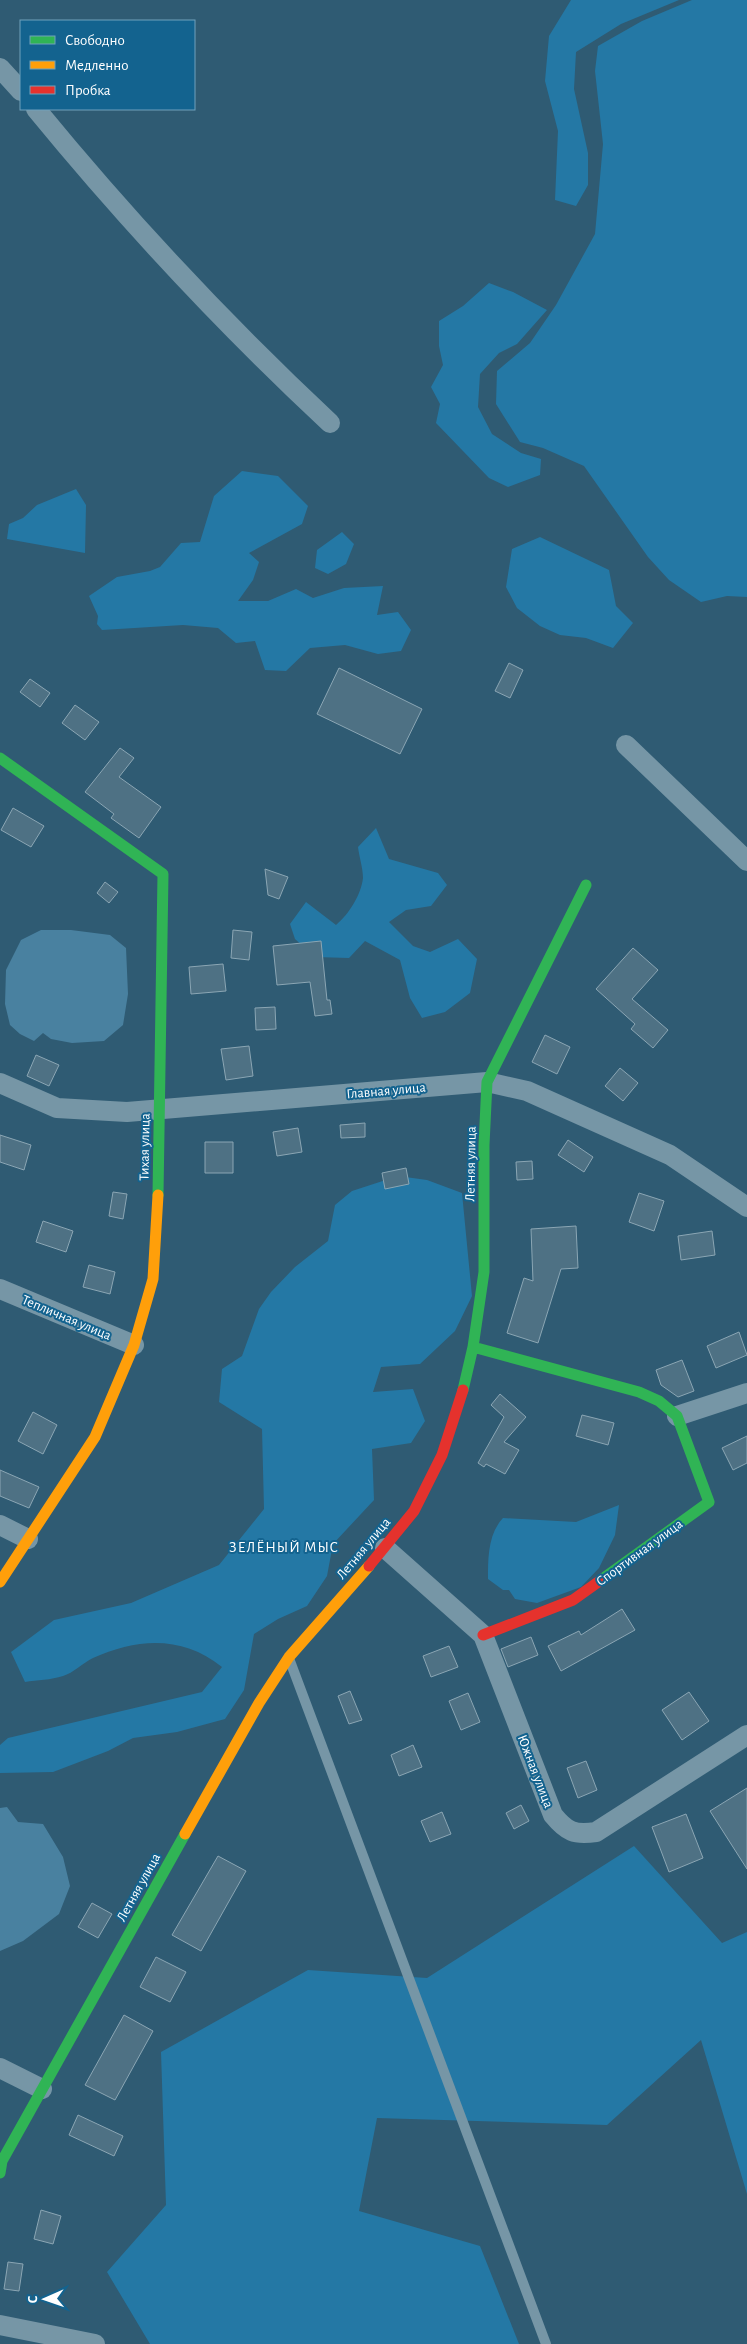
<svg xmlns="http://www.w3.org/2000/svg" width="747" height="2344" font-family="'Alegreya Sans',sans-serif">
<rect width="100%" height="100%" fill="#2f5b73"/>
<path fill="#2478a5" d="M 571,0 L 679,0 L 621,24 L 576,52 L 574,89 L 588,153 L 588,185 L 576,206 L 555,200 L 558,131 L 545,81 L 549,36 Z
M 692,0 L 747,0 L 747,597 L 727,596 L 701,602 L 669,580 L 648,557 L 584,466 L 543,448 L 520,442 L 496,404 L 497,371 L 530,343 L 556,305 L 595,234 L 603,144 L 595,71 L 598,46 L 642,21 Z
M 489,283 L 513,292 L 547,310 L 517,344 L 499,353 L 480,374 L 478,407 L 492,434 L 521,453 L 541,459 L 540,475 L 508,487 L 489,478 L 436,423 L 440,404 L 431,387 L 443,365 L 439,346 L 439,321 L 463,306 Z
M 242,471 L 278,476 L 308,506 L 302,524 L 249,553 L 259,562 L 253,580 L 238,601 L 268,601 L 296,589 L 313,598 L 344,588 L 383,586 L 377,615 L 398,612 L 411,630 L 401,651 L 378,654 L 345,645 L 310,648 L 286,671 L 265,670 L 255,641 L 236,643 L 218,628 L 183,625 L 102,630 L 97,624 L 98,616 L 89,596 L 117,577 L 150,571 L 160,567 L 181,543 L 200,542 L 214,496 Z
M 76,489 L 86,505 L 85,553 L 7,539 L 9,524 L 23,518 L 37,505 Z
M 342,532 L 354,544 L 346,564 L 328,574 L 315,568 L 317,550 Z
M 540,537 L 609,570 L 616,606 L 633,623 L 613,648 L 586,638 L 560,635 L 540,626 L 517,608 L 506,587 L 512,549 Z
M 376,828 L 389,859 L 438,873 L 447,885 L 431,906 L 406,910 L 389,922 L 413,946 L 430,952 L 458,939 L 477,959 L 470,993 L 445,1012 L 422,1018 L 410,998 L 400,960 L 365,941 L 349,958 L 315,957 L 295,939 L 290,924 L 306,902 L 336,925 C 349,914 361,895 363,878 C 363,868 359,856 358,847 Z
M 398,1176 L 427,1180 L 462,1193 L 472,1296 L 455,1331 L 420,1364 L 381,1367 L 373,1392 L 413,1389 L 425,1421 L 411,1443 L 372,1449 L 374,1500 L 333,1544 L 327,1576 L 307,1606 L 278,1619 L 254,1634 L 244,1690 L 225,1719 L 177,1732 L 133,1738 L 108,1751 L 53,1772 L 0,1773 L 0,1745 L 8,1738 L 202,1692 L 222,1667 C 183,1635 137,1638 93,1658 C 83,1663 73,1673 63,1676 C 51,1680 37,1680 25,1682 L 11,1652 L 54,1620 L 131,1603 L 219,1565 L 264,1509 L 262,1429 L 219,1402 L 222,1369 L 242,1356 L 259,1309 L 271,1292 L 295,1267 L 328,1241 L 335,1205 L 352,1191 Z
M 619,1505 L 615,1535 L 599,1568 L 581,1587 L 537,1603 L 515,1599 L 509,1590 L 503,1590 L 488,1579 C 488,1558 488,1534 503,1518 L 576,1522 Z
M 634,1846 L 722,1943 L 747,1932 L 747,2194 L 701,2040 L 607,2125 L 377,2118 L 359,2211 L 480,2246 L 519,2344 L 150,2344 L 107,2272 L 166,2205 L 161,2052 L 308,1970 L 427,1978 Z"/>
<path fill="#4981a0" d="M 41,930 L 71,930 L 110,935 L 126,948 L 128,994 L 123,1025 L 104,1041 L 72,1043 L 51,1039 L 43,1033 L 34,1041 L 20,1034 L 10,1025 L 5,1004 L 6,970 L 21,940 Z
M 7,1807 L 18,1822 L 43,1824 L 63,1857 L 70,1886 L 59,1914 L 23,1941 L 0,1951 L 0,1808 Z"/>
<path fill="#4e7184" stroke="#8ba6b4" d="M 509,663 L 523,670 L 510,698 L 495,691 Z
M 339,668 L 422,709 L 400,754 L 317,714 Z
M 30,679 L 50,693 L 40,707 L 20,692 Z
M 75,705 L 99,722 L 85,740 L 62,723 Z
M 120,748 L 134,758 L 119,777 L 161,807 L 139,838 L 111,818 L 114,814 L 85,792 Z
M 13,808 L 44,826 L 31,847 L 1,830 Z
M 265,869 L 288,877 L 279,899 L 268,895 Z
M 105,882 L 118,892 L 109,903 L 97,893 Z
M 233,930 L 252,932 L 249,960 L 231,958 Z
M 321,941 L 327,1000 L 330,1000 L 332,1014 L 315,1016 L 310,982 L 277,985 L 273,946 Z
M 633,948 L 658,970 L 632,999 L 668,1030 L 653,1048 L 631,1029 L 635,1024 L 596,989 Z
M 223,964 L 226,991 L 191,994 L 189,967 Z
M 275,1007 L 276,1029 L 256,1030 L 255,1008 Z
M 545,1035 L 570,1047 L 557,1074 L 532,1062 Z
M 249,1046 L 253,1076 L 226,1080 L 221,1049 Z
M 36,1055 L 59,1065 L 49,1086 L 27,1076 Z
M 620,1068 L 638,1083 L 623,1101 L 605,1086 Z
M 365,1123 L 365,1137 L 341,1138 L 340,1125 Z
M 298,1128 L 302,1152 L 277,1156 L 273,1132 Z
M 0,1135 L 31,1145 L 24,1170 L 0,1162 Z
M 568,1140 L 593,1157 L 584,1172 L 558,1155 Z
M 205,1142 L 233,1142 L 233,1173 L 205,1173 Z
M 532,1161 L 533,1179 L 517,1180 L 516,1162 Z
M 406,1168 L 409,1184 L 385,1189 L 382,1173 Z
M 113,1192 L 127,1194 L 123,1219 L 109,1216 Z
M 639,1193 L 664,1201 L 654,1231 L 629,1222 Z
M 43,1221 L 73,1231 L 66,1252 L 36,1242 Z
M 576,1226 L 578,1268 L 561,1269 L 538,1343 L 507,1333 L 524,1278 L 533,1281 L 531,1229 Z
M 712,1231 L 715,1255 L 681,1260 L 678,1236 Z
M 89,1265 L 115,1272 L 110,1294 L 83,1287 Z
M 739,1332 L 747,1355 L 716,1368 L 707,1346 Z
M 682,1360 L 694,1391 L 678,1397 L 661,1385 L 656,1370 Z
M 500,1394 L 526,1417 L 504,1442 L 519,1450 L 505,1474 L 486,1464 L 484,1467 L 478,1463 L 504,1417 L 491,1405 Z
M 33,1412 L 57,1425 L 43,1454 L 18,1441 Z
M 582,1415 L 614,1423 L 608,1445 L 576,1436 Z
M 747,1436 L 747,1463 L 733,1470 L 722,1448 Z
M 0,1470 L 39,1487 L 29,1508 L 0,1496 Z
M 622,1609 L 635,1630 L 561,1671 L 548,1646 L 579,1631 L 581,1635 Z
M 531,1637 L 538,1655 L 508,1667 L 501,1649 Z
M 449,1646 L 458,1667 L 431,1677 L 423,1656 Z
M 350,1691 L 362,1720 L 349,1724 L 338,1696 Z
M 689,1692 L 709,1721 L 682,1740 L 662,1710 Z
M 468,1693 L 480,1722 L 461,1730 L 449,1701 Z
M 413,1745 L 422,1767 L 399,1776 L 391,1755 Z
M 586,1761 L 597,1790 L 578,1798 L 567,1768 Z
M 747,1788 L 747,1869 L 710,1811 Z
M 521,1805 L 529,1821 L 514,1829 L 506,1813 Z
M 442,1812 L 451,1834 L 430,1842 L 421,1821 Z
M 686,1814 L 703,1858 L 669,1872 L 652,1827 Z
M 218,1856 L 246,1871 L 201,1951 L 172,1935 Z
M 92,1903 L 112,1914 L 98,1938 L 78,1927 Z
M 156,1957 L 186,1972 L 170,2002 L 140,1987 Z
M 124,2015 L 153,2031 L 115,2100 L 85,2085 Z
M 78,2115 L 123,2136 L 114,2156 L 69,2135 Z
M 41,2210 L 61,2216 L 53,2244 L 34,2239 Z
M 8,2262 L 23,2264 L 19,2291 L 4,2289 Z"/>
<g fill="none" stroke-linecap="round" stroke-linejoin="round">
<path stroke="#7696a6" stroke-width="10" d="M 290,1661 L 546,2344"/>
<path stroke="#7696a6" stroke-width="20" d="M 0,68 L 21,91
M 36,109 C 127,220 225,325 330,423
M 626,745 L 747,861
M 0,1083 L 57,1108 L 127,1112 L 487,1082 L 527,1091 L 670,1155 L 747,1207
M 0,1289 L 134,1345
M 677,1416 L 747,1393
M 0,1525 L 28,1539
M 385,1548 L 483,1635 L 553,1815 C 567,1832 574,1835 596,1832 L 747,1735
M 0,2068 L 42,2089
M 0,2325 L 95,2344"/>
<path stroke="#30b455" stroke-width="11" d="M 0,758 L 163,874 L 158,1195
M 473,1347 L 639,1392 L 659,1401 L 677,1416 L 709,1502 L 601,1580
M 463,1390 L 473,1347 L 484,1272 L 484,1145 L 487,1082 L 586,885
M 0,2173 L 2,2161 L 185,1834"/>
<path stroke="#ff9f0a" stroke-width="11" d="M 0,1582 L 95,1437 L 134,1345 L 153,1279 L 158,1195
M 185,1834 L 259,1703 L 289,1657 L 369,1566"/>
<path stroke="#e5322d" stroke-width="11" d="M 369,1566 L 414,1511 L 442,1455 L 463,1390
M 483,1635 L 573,1600 L 601,1580"/>
</g>
<g text-anchor="middle" stroke-width="4" stroke-linejoin="round" paint-order="stroke">
<g font-size="14" fill="#fff" stroke="#13638f">
<text transform="translate(386 1090) rotate(-5)" y="5">Главная улица</text>
<text transform="translate(144 1147) rotate(-89)" y="5">Тихая улица</text>
<text transform="translate(470 1164) rotate(-89)" y="5">Летняя улица</text>
<text transform="translate(67 1317) rotate(23)" y="5">Тепличная улица</text>
<text transform="translate(363 1548) rotate(-50)" y="5">Летняя улица</text>
<text transform="translate(639 1552) rotate(-36)" y="5">Спортивная улица</text>
<text transform="translate(536 1771) rotate(69)" y="5">Южная улица</text>
<text transform="translate(138 1887) rotate(-61)" y="5">Летняя улица</text>
</g>
<g font-size="15" letter-spacing="1" fill="#fff" stroke="#13638f">
<text x="284" y="1552">ЗЕЛЁНЫЙ МЫС</text>
</g>
</g>
<rect x="20" y="20" width="175" height="90" fill="#13638f" stroke="#71a1bc"/>
<rect x="30" y="36" width="25" height="8" fill="#30b455" stroke="#71a1bc"/>
<text x="65" y="45" font-size="15" fill="#ffffff">Свободно</text>
<rect x="30" y="61" width="25" height="8" fill="#ff9f0a" stroke="#71a1bc"/>
<text x="65" y="70" font-size="15" fill="#ffffff">Медленно</text>
<rect x="30" y="86" width="25" height="8" fill="#e5322d" stroke="#71a1bc"/>
<text x="65" y="95" font-size="15" fill="#ffffff">Пробка</text>
<g transform="translate(45 2299) rotate(268)" stroke="#13638f" stroke-width="4" paint-order="stroke">
<path d="M0-4L9 19L0 12L-9 19Z" fill="#ffffff"/>
<text y="-8" font-size="14" font-weight="bold" text-anchor="middle" fill="#ffffff">С</text>
</g>
</svg>
